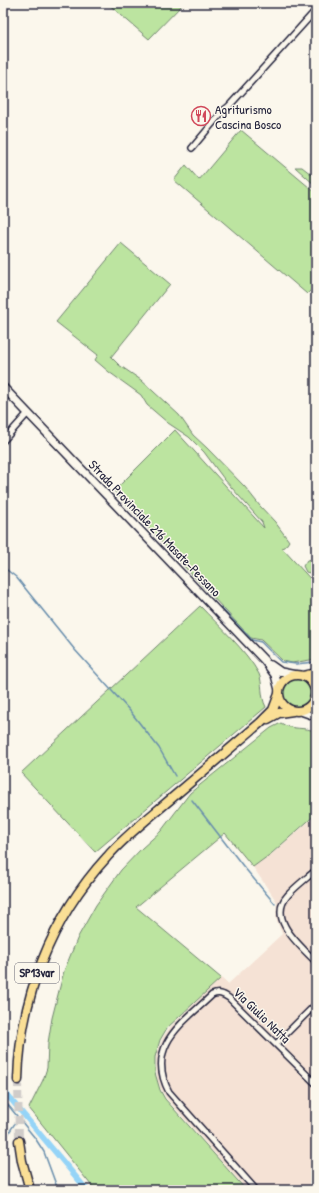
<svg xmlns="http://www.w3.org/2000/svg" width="319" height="1193" font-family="'Patrick Hand',sans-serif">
<rect width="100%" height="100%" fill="#fbf7ec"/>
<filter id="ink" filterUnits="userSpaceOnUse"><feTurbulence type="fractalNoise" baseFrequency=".025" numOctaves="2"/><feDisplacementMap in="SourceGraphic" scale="8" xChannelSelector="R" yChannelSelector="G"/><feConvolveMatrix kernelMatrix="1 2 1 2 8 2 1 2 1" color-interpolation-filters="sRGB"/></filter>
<g filter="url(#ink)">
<path fill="#f5e2d5" d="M 316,815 L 316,1190 L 247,1190 L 166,1098 L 161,1089 L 157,1079 L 156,1057 L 163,1037 L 170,1027 L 221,978 L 228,984 L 282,934 L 276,918 L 277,902 L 253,867 L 273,853 Z"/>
<path fill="#bce4a0" stroke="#6f836e" d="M 107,3 L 184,3 L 149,39 Z
M 241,130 L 316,193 L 316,285 L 307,294 L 174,180 L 186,165 L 199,180 Z
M 295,167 L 302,167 L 316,178 L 316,186 Z
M 121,243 L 170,284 L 111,357 L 119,365 L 141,380 L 179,415 L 193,435 L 207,448 L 245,487 L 260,506 L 275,522 L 289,541 L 285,547 L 282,548 L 316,585 L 316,659 L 292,663 L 283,661 L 261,640 L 251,638 L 114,491 L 175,430 L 264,528 L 262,522 L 224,479 L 204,452 L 189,437 L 168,423 L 147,405 L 141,395 L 109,372 L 95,360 L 98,355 L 56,322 Z
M 316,556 L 316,575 L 306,572 L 303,566 L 307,560 L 313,559 Z
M 200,606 C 219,626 246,650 259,674 C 263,683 260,696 266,707 L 95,852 L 21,773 Z
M282 693a15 15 0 1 1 30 0a15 15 0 1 1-30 0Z
M 281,723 C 292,731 305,726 316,732 L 316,814 L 272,853 L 253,867 L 225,833 L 136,907 L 221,978 L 167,1028 L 160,1040 L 155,1057 L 155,1073 L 160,1090 L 165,1099 L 246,1190 L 95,1190 L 29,1108 L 43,1080 L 47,1068 L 48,1043 L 52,1018 L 64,971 L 78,937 L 96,905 L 121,870 L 142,848 L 161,831 L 190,793 L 271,728 Z"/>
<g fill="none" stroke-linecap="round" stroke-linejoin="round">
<path stroke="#678dac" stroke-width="1.5" d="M 3,567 L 16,577 L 75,650 L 130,711 L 159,748 L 175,776
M 220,607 L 252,640 L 261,642 L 281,662 L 296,664 L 314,662
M 192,800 L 243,866 L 275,904
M 8,1105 L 35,1138 L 44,1152 L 58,1190
M 3,1146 C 7,1135 11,1127 19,1119
M 3,1174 L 7,1190"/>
<path stroke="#95d4f7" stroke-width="5.5" d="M 3,1090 L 87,1190"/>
<path stroke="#d0ccc9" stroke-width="8" stroke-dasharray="8 4" stroke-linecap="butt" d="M 18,1080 L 19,1141"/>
<g stroke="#22223b" stroke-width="8">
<path id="minor" d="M 192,148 L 223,111 L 229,106 L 316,10
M 3,441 L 28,413
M 316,870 C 307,878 296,886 288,895 C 266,919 301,946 316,962
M 276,1044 L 316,1004
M 256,1190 L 169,1092 C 145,1046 183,1023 212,995 C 219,992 223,994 229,998 L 316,1084"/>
</g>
<g stroke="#22223b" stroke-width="9">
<path id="tertiary" d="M 314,700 L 316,707
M 299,711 L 316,717"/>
</g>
<g stroke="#22223b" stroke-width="10">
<path id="secondary" d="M 3,387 L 264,660 L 275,675 L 279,690
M 271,665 L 281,672 L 296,675"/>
</g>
<g stroke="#22223b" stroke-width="11">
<path id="primary" d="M279 693a18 18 0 1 1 36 0a18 18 0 1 1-36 0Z
M 303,676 L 316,673
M 268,719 L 279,713 L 293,711
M 18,1080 C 20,998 51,918 107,857 C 126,835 150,817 172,798 C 201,773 231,748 260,723 L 273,710 L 279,694
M 19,1141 L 22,1161 L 30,1190"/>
</g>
<use href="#minor" stroke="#fbf7ec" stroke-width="5"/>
<use href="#tertiary" stroke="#fbf7ec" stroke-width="6"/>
<use href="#secondary" stroke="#fbf7ec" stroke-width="7"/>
<use href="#primary" stroke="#fadf96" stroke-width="8"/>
</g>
</g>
<defs>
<g id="restaurant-ring" transform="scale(1)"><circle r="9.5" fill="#fbf7ec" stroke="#d1495b" stroke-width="1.5"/><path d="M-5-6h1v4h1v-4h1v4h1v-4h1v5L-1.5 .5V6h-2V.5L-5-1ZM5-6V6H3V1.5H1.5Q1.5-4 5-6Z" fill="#d1495b"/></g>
</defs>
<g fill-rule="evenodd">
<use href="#restaurant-ring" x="201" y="116"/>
</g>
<g text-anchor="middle" stroke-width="3" stroke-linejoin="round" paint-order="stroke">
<rect fill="#fbf7ec" stroke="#636270" stroke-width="1" x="15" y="963" width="44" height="20" rx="3"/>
<g font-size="12" font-weight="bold" fill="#22223b">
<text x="37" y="977">SP13var</text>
</g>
<g font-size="13" fill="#22223b" stroke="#fbf7ec" text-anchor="start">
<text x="215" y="114">Agriturismo<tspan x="215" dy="15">Cascina Bosco</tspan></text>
</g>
<g font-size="13" fill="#22223b" stroke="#fbf7ec">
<text transform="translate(155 528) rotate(46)" y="5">Strada Provinciale 216 Masate-Pessano</text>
<text transform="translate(262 1015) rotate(44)" y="5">Via Giulio Natta</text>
</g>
</g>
<rect width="319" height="1193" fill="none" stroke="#fbf7ec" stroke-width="16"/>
<rect x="8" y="8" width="303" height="1177" fill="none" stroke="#22223b" stroke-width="1.5" filter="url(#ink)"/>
</svg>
